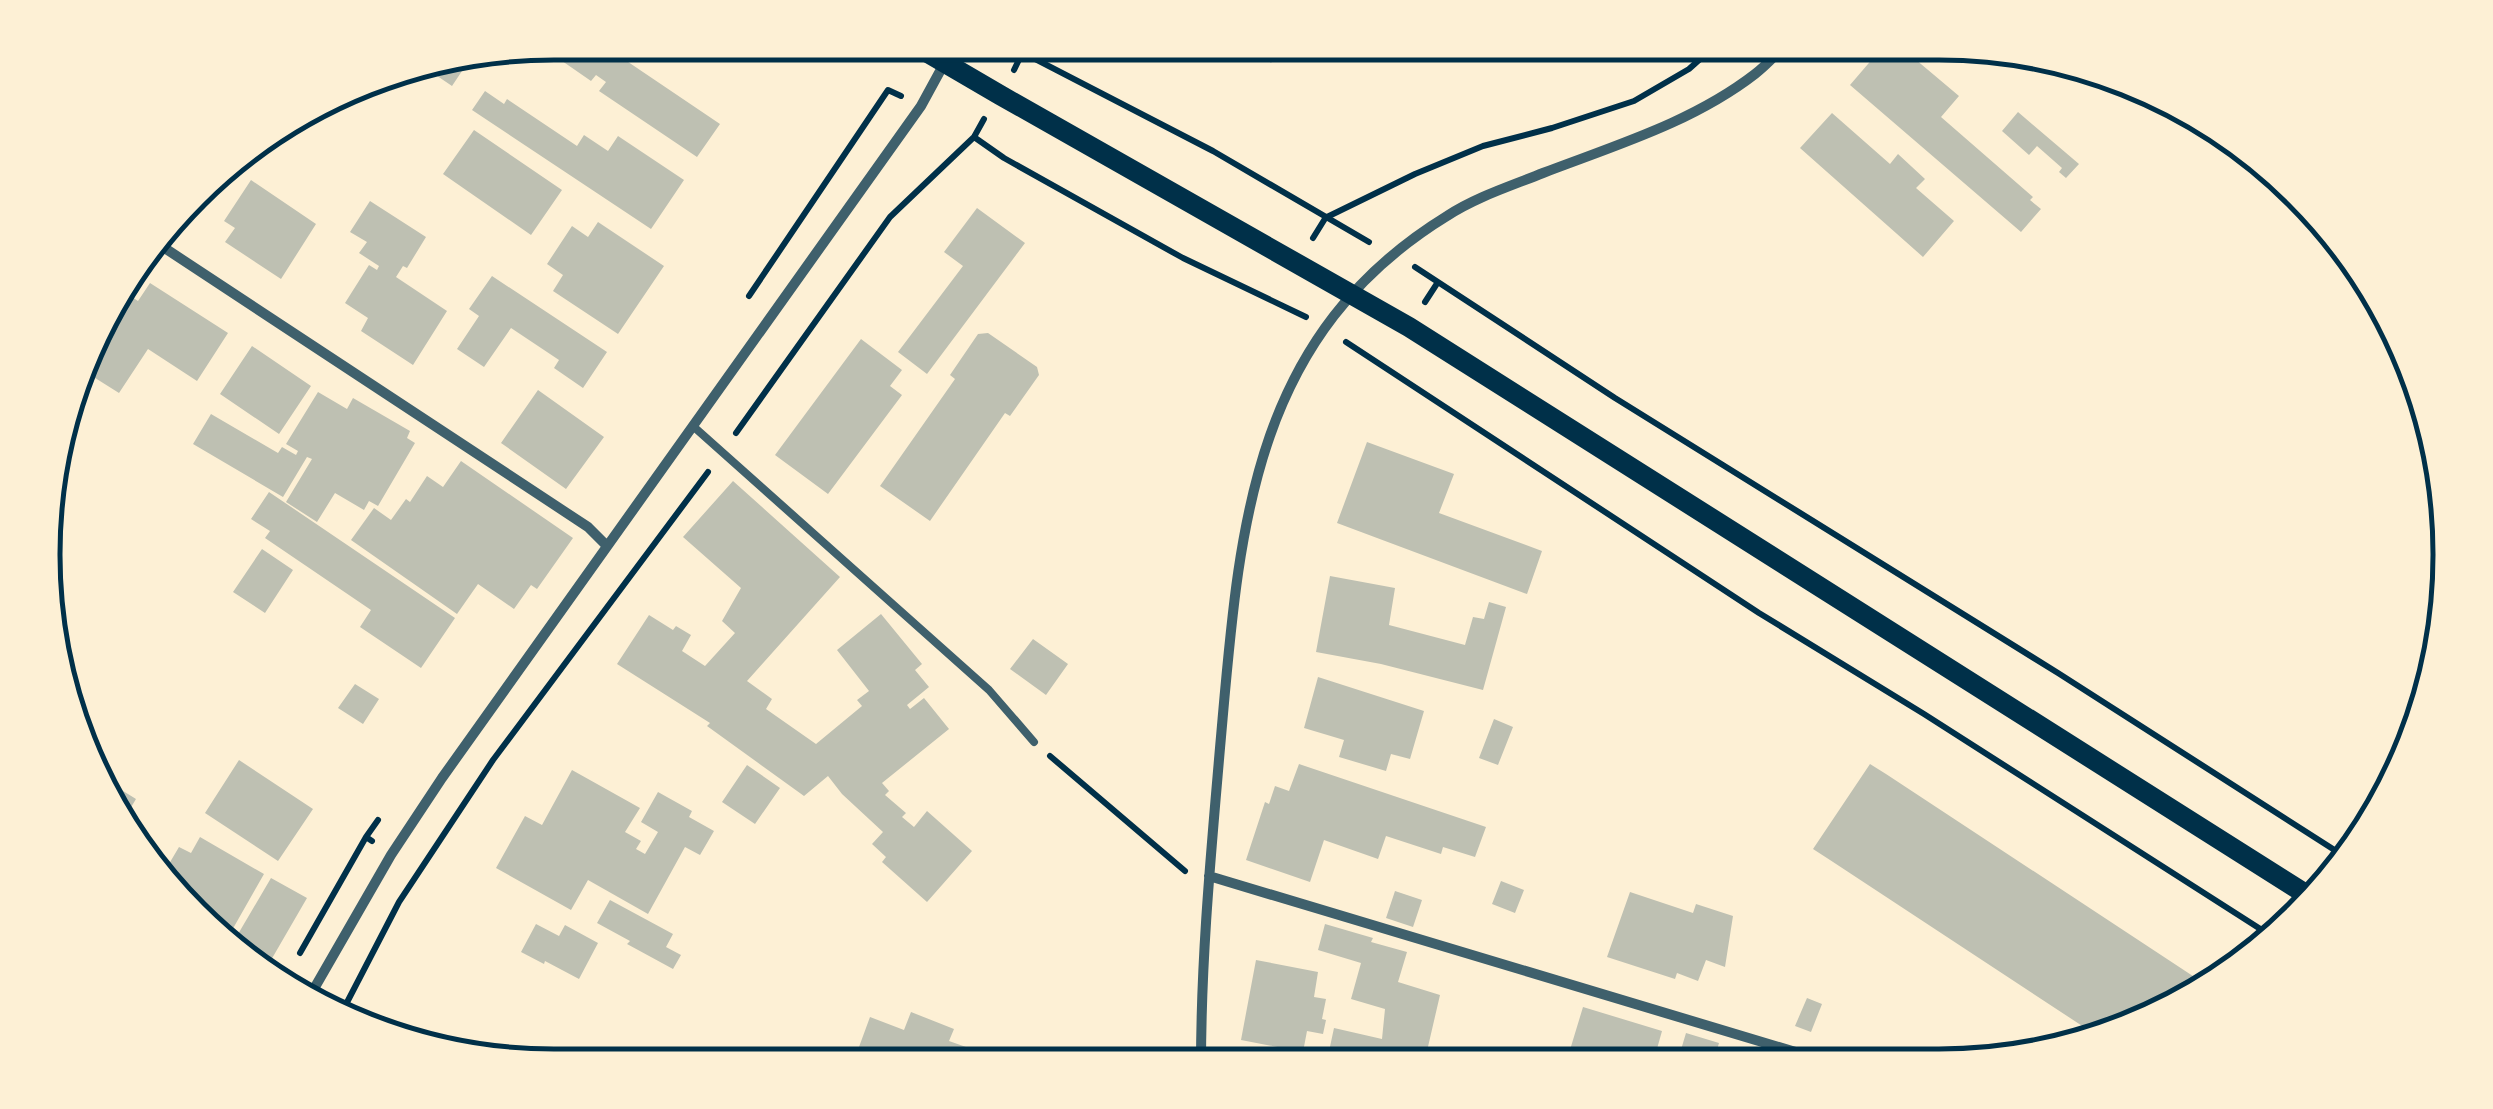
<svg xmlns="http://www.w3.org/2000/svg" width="2493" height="1109" font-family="'DM Sans',sans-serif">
<rect width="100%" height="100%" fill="#fdf0d5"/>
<path fill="#bec0b2" d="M 554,42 L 600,43 L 720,124 L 697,157 L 599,91 L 606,82 L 596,75 L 591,81 L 539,45 Z
M 1246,43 L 1288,43 L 1271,63 Z
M 1886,43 L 1896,43 L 1959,96 L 1941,117 L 2033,197 L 2030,200 L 2041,209 L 2021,232 L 1850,85 Z
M 472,56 L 452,86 L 421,65 L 433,63 Z
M 485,91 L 504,104 L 507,99 L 577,146 L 584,135 L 608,151 L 618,136 L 684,180 L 651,229 L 472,110 Z
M 2018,112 L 2079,164 L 2066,178 L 2059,172 L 2062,168 L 2037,146 L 2029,155 L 2002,131 Z
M 1832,113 L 1890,164 L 1898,154 L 1925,179 L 1916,188 L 1954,221 L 1923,257 L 1800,148 Z
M 474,130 L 562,190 L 531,235 L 443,174 Z
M 251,180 L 316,224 L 281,279 L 225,242 L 235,228 L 224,221 Z
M 370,201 L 426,237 L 407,268 L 403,266 L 396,277 L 447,311 L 413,365 L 361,331 L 368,318 L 345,303 L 369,265 L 377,270 L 379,266 L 359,253 L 367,242 L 350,232 Z
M 977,208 L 1025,243 L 927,374 L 898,352 L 963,266 L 944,252 Z
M 598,222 L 664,266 L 618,334 L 553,291 L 563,275 L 547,264 L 572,226 L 588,237 Z
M 131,275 L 133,276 L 123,291 L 138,301 L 150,283 L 228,333 L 197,381 L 148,349 L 119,393 L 84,371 L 111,298 Z
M 492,276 L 607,352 L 583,388 L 554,368 L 559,360 L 511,328 L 484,367 L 457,349 L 479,316 L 469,309 Z
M 988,333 L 1037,367 L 1039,375 L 1010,416 L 1005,413 L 930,521 L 880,486 L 955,379 L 950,375 L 978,334 Z
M 861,339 L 902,370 L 890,386 L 902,395 L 828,494 L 775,455 Z
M 252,346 L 311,386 L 279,434 L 220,394 Z
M 538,390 L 604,437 L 566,489 L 501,443 Z
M 318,392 L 347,409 L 353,398 L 410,431 L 407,438 L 415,443 L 378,506 L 369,501 L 364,510 L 335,493 L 317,522 L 286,502 L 312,459 L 307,457 L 283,497 L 193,444 L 211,414 L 278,453 L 282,447 L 296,455 L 298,451 L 286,444 Z
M 1367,442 L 1454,474 L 1439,513 L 1542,551 L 1527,594 L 1337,523 Z
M 461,461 L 573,538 L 537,589 L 531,585 L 514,609 L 478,584 L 457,614 L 351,540 L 374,508 L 391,520 L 406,499 L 410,502 L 427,476 L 443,487 Z
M 733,481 L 840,577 L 747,681 L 772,699 L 766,709 L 816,744 L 862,706 L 857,700 L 869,691 L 837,650 L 881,614 L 922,664 L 915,670 L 929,687 L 907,705 L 910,709 L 924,698 L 949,729 L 882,783 L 889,791 L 885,795 L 906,813 L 902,817 L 914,827 L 927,811 L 972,851 L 927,902 L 882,862 L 886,857 L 872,844 L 883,832 L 842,794 L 828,776 L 804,796 L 707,726 L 710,723 L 617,664 L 649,615 L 673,630 L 676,626 L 691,635 L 682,651 L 705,666 L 735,633 L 722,621 L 741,588 L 683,537 Z
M 269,492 L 455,618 L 421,668 L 360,627 L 371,610 L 265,538 L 270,531 L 251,519 Z
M 262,549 L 293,570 L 265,613 L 233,592 Z
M 1330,576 L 1395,588 L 1389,625 L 1465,645 L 1473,617 L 1484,619 L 1489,602 L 1506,607 L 1483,690 L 1381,664 L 1316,652 Z
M 1033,639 L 1068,664 L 1046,695 L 1010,669 Z
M 1318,677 L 1424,711 L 1410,759 L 1391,754 L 1386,771 L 1339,757 L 1344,740 L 1304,728 Z
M 355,684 L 379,699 L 363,724 L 338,708 Z
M 1494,719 L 1513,727 L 1498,765 L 1479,758 Z
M 239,760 L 313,809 L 278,861 L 205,813 Z
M 1299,764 L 1486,827 L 1475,857 L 1443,847 L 1441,854 L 1386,836 L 1378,859 L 1324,840 L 1310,882 L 1246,860 L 1265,802 L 1269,804 L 1275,786 L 1289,791 Z
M 1870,764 L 1886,774 L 2205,984 L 2135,1027 L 2099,1037 L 1830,860 L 1813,849 Z
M 747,765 L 780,788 L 755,824 L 722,802 Z
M 572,770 L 640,808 L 625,832 L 641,841 L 636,849 L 645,854 L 658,832 L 641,822 L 658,792 L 692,811 L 689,817 L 714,831 L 700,855 L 685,847 L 648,914 L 588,880 L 571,910 L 496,868 L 525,816 L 542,825 Z
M 107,781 L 136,799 L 124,819 L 111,810 L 103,788 Z
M 200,837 L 264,874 L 231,932 L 194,911 L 163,874 L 179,847 L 191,853 Z
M 271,878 L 307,898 L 267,967 L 231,946 Z
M 1501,881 L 1524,890 L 1515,913 L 1492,904 Z
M 1395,891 L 1422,900 L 1413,927 L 1386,918 Z
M 1630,892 L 1693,913 L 1696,904 L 1733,916 L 1725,967 L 1706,960 L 1698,981 L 1677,973 L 1675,979 L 1607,957 Z
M 610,900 L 673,934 L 666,947 L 681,955 L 673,969 L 627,944 L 630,941 L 597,923 Z
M 536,924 L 559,936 L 565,925 L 598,943 L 579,979 L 545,961 L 544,964 L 521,952 Z
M 1325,924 L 1373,938 L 1371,942 L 1407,952 L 1398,982 L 1440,995 L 1424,1064 L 1397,1064 L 1380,1059 L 1379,1064 L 1363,1064 L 1328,1056 L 1334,1028 L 1382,1039 L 1385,1009 L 1351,999 L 1361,963 L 1318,950 Z
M 1256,960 L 1318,972 L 1314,997 L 1326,999 L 1322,1019 L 1326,1020 L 1323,1034 L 1307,1031 L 1303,1052 L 1241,1040 Z
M 1807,998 L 1822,1004 L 1811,1032 L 1795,1026 Z
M 1583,1007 L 1662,1031 L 1653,1063 L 1566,1063 Z
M 911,1012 L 954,1029 L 949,1041 L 966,1047 L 960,1064 L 943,1057 L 940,1065 L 852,1066 L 870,1017 L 904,1030 Z
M 1686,1033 L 1719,1043 L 1713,1063 L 1677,1063 Z"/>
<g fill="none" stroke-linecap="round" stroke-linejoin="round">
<path stroke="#003049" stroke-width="6" d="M 1004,43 L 1213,151 L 1369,242
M 1014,70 L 1027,43
M 974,137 L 1004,158 L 1183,258 L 1306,317
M 1327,217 L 1415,174 L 1483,146 L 1552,128 L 1634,101 L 1689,69 L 1718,43
M 1313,238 L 1326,217
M 1415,267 L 1615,398 L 2058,673 L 2347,858
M 749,296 L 888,90 L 901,96
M 1425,302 L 1438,282
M 1346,342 L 1759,613 L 1924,714 L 2276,939
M 736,433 L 890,217 L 974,137 L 984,119
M 1050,756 L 1185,871
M 372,841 L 366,837 L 378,820
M 300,953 L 366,837
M 342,1012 L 399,902 L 493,760 L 708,472"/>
<path stroke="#3f606c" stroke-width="8" d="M 694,427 L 989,690 L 1034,742"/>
<path stroke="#3f606c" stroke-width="10" d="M 157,243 L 588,527 L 607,546
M 1209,876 L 1832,1063
M 311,994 L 391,855 L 442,778 L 921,106 L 945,62 L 961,43
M 1201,1065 C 1201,958 1211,853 1220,748 C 1239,536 1247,339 1447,216 C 1476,197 1511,186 1543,173 C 1616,145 1693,122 1755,74 C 1767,65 1777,53 1788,43"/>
<path stroke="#003049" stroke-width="20" d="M 911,43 L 1000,95 L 1409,327 L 2312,898"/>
</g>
<path d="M0 0H2493V1109H0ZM554 60H1939A494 494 0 0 1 2433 554V555A494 494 0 0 1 1939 1049H554A494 494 0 0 1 60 555V554A494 494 0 0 1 554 60Z" fill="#fdf0d5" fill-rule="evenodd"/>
<path fill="none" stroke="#003049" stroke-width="5" d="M554 60H1939A494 494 0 0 1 2433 554V555A494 494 0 0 1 1939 1049H554A494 494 0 0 1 60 555V554A494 494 0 0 1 554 60Z"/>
</svg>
